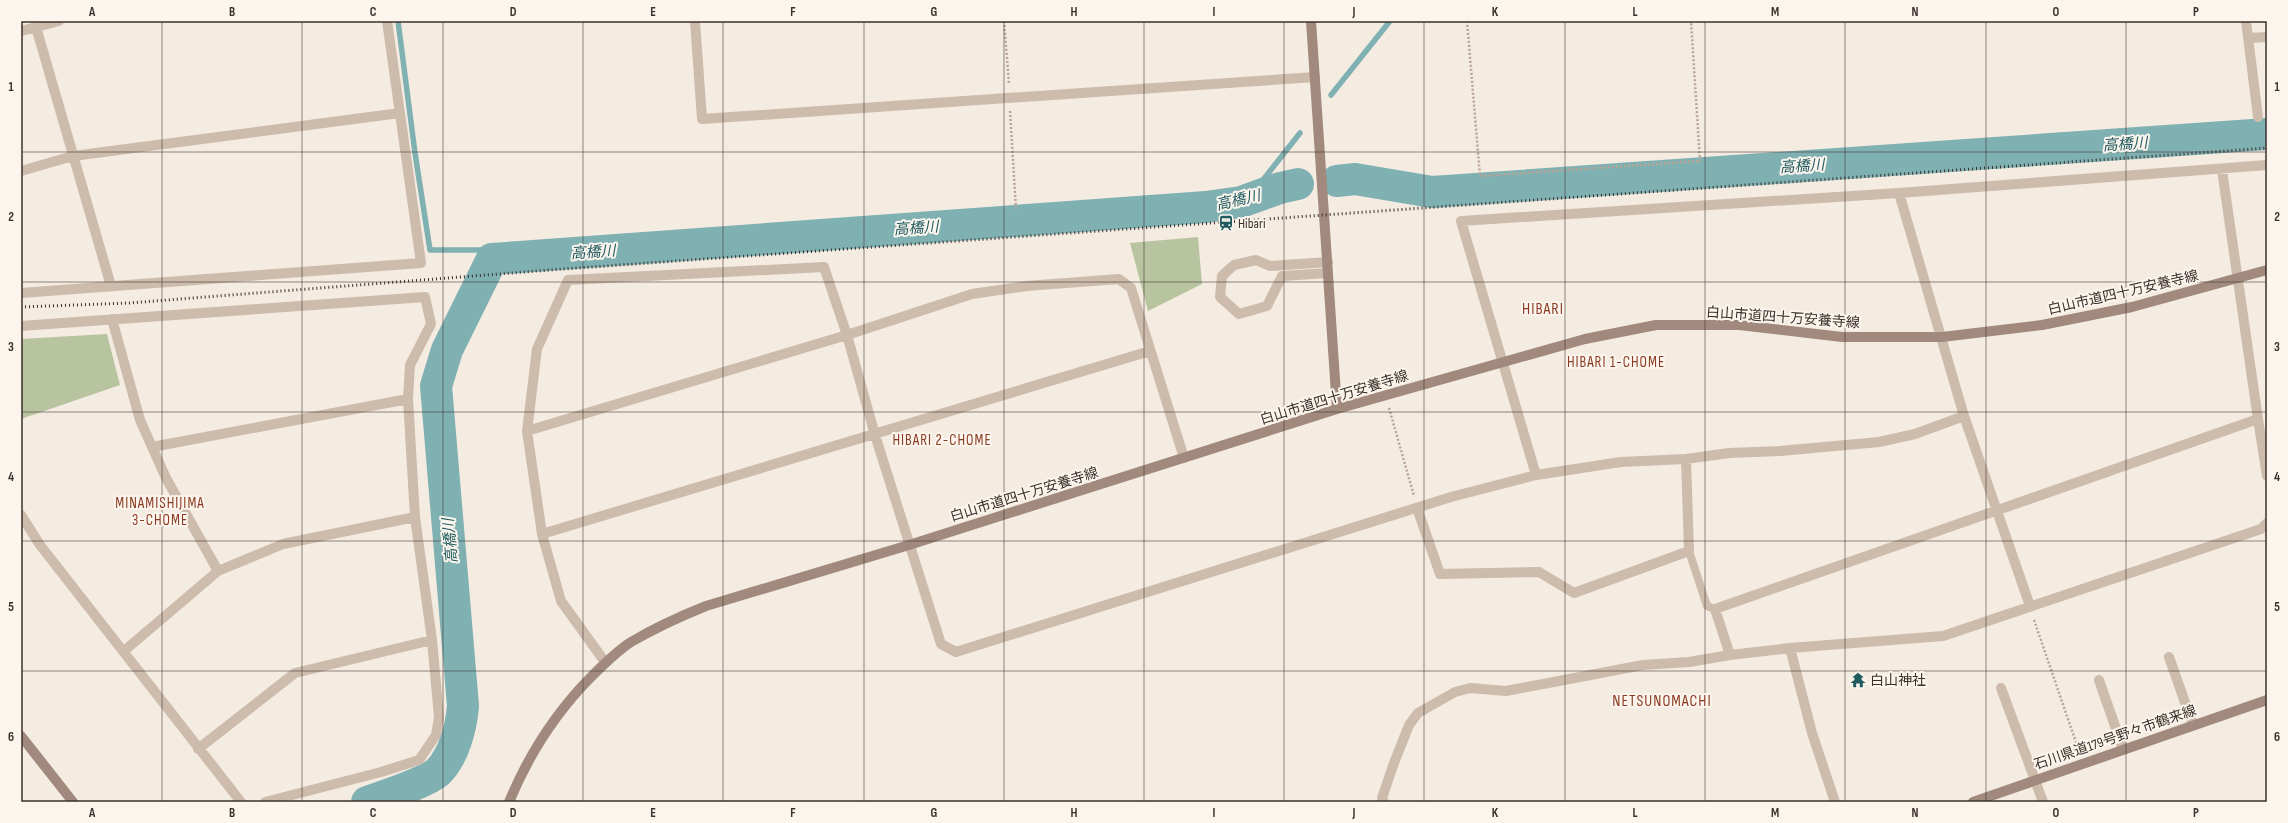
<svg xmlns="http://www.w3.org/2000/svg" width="2288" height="823" font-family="'Sofia Sans Condensed','Noto Sans JP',sans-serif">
<rect width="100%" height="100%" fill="#f4ebe1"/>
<path fill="#b8c4a0" d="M 1198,237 L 1202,284 L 1148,311 L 1130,243 Z
M 107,334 L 120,385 L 21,419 L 21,339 Z"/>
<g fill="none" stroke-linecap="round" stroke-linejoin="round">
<path stroke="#7fb0b2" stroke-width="5.5" d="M 398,21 L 415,153 L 430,250 L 482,250 L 492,259
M 1331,95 L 1390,21
M 1241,202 L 1259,185 L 1300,133"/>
<path stroke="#7fb0b2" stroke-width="32" d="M 1337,181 L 1355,179 L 1432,192 L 2267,134
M 367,802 C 384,796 425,783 438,772 C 454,756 461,728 463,706 L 436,386 L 447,350 L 492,259 L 1206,207 L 1241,202 L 1280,188 L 1298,184"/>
<path stroke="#b9a596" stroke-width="2.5" stroke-dasharray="2 2" stroke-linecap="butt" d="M 1004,21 L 1009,84
M 1467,21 L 1480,176 L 1700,161 L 1691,21
M 1010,111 L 1016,209
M 1389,408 L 1414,496
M 2034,620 L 2079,751"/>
<path stroke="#cdbbac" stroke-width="8" d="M 1689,551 L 1707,606 L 1715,609"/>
<path stroke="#cdbbac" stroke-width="10" d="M 695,21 L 702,119 L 1315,77
M 2246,21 L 2258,117
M 36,27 L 111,286
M 21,31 L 59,21
M 2248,38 L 2267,37
M 2222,170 L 2258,419
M 21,171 L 73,156 L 400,113
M 1899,193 L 1964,416 L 2030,606
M 1328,262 L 1270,266 L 1256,260 L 1234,265 L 1222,276 L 1220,297 L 1239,314 L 1267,306 L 1282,276 L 1328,273
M 21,293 L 421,263 L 387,21
M 112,319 L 140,420 L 166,478 L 218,571
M 21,326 L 425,297 L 431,324 L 410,365 L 408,399 L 415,517 L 432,640 L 439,717 L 436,735 L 419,760 L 381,772 L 265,802
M 527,431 L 537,349 L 568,280 L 824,267 L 847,335 L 972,294 L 1027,286 L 1119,279 L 1131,288 L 1184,458
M 152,447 L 408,399
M 1536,475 L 1461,221 L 1899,193 L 2267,165
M 1417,508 L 1440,574 L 1539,572 L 1574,593 L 1689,551 L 1686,459
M 21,515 L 40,545 L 241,802
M 542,534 L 1150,351
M 1790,648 L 1812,733 L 1835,802
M 124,651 L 218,571 L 283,544 L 415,517
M 1730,655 L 1715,609 L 2258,419 L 2267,476
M 2169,657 L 2193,725
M 605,662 L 561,601 L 542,534 L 527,431 L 847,335 L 875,435 L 941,644 L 956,652 L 1451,497 L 1536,475 L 1621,462 L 1686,459 L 1729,453 L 1780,451 L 1879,442 L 1915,434 L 1964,416
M 2099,680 L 2123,749
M 2001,688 L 2043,802
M 198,749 L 295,673 L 432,640
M 1384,802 L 1382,798 L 1394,763 L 1409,725 L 1418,713 L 1455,692 L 1470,688 L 1506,691 L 1643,665 L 1689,662 L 1730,655 L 1790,648 L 1943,636 L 2261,529 L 2267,523"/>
<path stroke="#a18a7d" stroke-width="10" d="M 1311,21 L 1337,409
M 21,736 L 73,802
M 509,802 C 529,754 555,713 592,676 C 604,664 617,651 631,642 C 655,628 681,616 706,606 L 909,545 L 1337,409 L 1585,339 L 1656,325 L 1739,325 L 1842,337 L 1942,337 L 2042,325 L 2132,307 L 2267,270
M 1973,802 L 2267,700"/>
<path stroke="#3b302b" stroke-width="3" stroke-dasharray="1 3" stroke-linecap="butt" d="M 21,307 L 129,303 L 550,270 L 2267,148"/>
</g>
<path fill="none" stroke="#3b302b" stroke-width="1" stroke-opacity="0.55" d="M 162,21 L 162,802M 302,21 L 302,802M 443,21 L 443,802M 583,21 L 583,802M 723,21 L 723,802M 864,21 L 864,802M 1004,21 L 1004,802M 1144,21 L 1144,802M 1284,21 L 1284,802M 1424,21 L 1424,802M 1565,21 L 1565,802M 1705,21 L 1705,802M 1845,21 L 1845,802M 1986,21 L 1986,802M 2126,21 L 2126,802M 21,152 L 2267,152M 21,282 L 2267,282M 21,412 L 2267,412M 21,541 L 2267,541M 21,671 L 2267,671"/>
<defs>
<g id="station-bare" transform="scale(1.2)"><path d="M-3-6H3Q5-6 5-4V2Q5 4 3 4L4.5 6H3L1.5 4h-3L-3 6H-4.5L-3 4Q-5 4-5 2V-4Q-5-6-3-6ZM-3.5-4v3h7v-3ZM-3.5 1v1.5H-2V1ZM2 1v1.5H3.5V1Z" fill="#1f5a5e" stroke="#fbf5ee" stroke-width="2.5" paint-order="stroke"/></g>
<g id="temple-bare" transform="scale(1.2)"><path d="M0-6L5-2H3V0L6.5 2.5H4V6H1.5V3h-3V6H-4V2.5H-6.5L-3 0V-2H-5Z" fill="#1f5a5e" stroke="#fbf5ee" stroke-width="2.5" paint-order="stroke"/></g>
</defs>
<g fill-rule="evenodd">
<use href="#station-bare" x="1226" y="223"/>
<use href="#temple-bare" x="1858" y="680"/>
</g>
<g text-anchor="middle" stroke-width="4" stroke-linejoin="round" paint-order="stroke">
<g font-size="14" fill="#3b302b" stroke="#fbf5ee" text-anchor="start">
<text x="1238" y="228">Hibari</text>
<text x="1870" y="685">白山神社</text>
</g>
<g font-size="14" fill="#3b302b" stroke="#fbf5ee">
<text transform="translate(2123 292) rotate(-13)" y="5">白山市道四十万安養寺線</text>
<text transform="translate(1783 317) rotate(4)" y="5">白山市道四十万安養寺線</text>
<text transform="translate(1334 397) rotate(-17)" y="5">白山市道四十万安養寺線</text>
<text transform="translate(1024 494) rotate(-17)" y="5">白山市道四十万安養寺線</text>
<text transform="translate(2115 737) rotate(-19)" y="5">石川県道179号野々市鶴来線</text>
</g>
<g font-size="15" font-style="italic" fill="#1f5a5e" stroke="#fbf5ee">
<text transform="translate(2125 144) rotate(-4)" y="5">高橋川</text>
<text transform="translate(1802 166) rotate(-4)" y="5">高橋川</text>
<text transform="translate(1238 200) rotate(-13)" y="5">高橋川</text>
<text transform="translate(916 228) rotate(-4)" y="5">高橋川</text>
<text transform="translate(593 252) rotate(-4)" y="5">高橋川</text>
<text transform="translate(450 541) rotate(-95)" y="5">高橋川</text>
</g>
<g font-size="15" letter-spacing="1" fill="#8c3b22" stroke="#fbf5ee">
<text x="1616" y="367">HIBARI 1-CHOME</text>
<text x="942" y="445">HIBARI 2-CHOME</text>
<text x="160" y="508">MINAMISHIJIMA<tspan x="160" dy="17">3-CHOME</tspan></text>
</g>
<g font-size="16" letter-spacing="1" fill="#8c3b22" stroke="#fbf5ee">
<text x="1543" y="314">HIBARI</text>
<text x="1662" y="706">NETSUNOMACHI</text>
</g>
</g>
<rect width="2288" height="823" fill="none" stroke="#fbf5ee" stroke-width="44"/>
<rect x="22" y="22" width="2244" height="779" fill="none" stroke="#3b302b" stroke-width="1.5"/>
<g font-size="13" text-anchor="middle" font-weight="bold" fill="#3b302b">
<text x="92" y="16">A</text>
<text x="232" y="16">B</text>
<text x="373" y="16">C</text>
<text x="513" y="16">D</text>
<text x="653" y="16">E</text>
<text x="793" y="16">F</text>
<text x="934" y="16">G</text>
<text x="1074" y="16">H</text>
<text x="1214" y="16">I</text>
<text x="1354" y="16">J</text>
<text x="1495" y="16">K</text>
<text x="1635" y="16">L</text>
<text x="1775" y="16">M</text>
<text x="1915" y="16">N</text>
<text x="2056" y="16">O</text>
<text x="2196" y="16">P</text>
<text x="11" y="91">1</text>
<text x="2277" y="91">1</text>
<text x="11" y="221">2</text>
<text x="2277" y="221">2</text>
<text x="11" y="351">3</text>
<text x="2277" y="351">3</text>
<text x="11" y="481">4</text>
<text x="2277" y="481">4</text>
<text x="11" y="611">5</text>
<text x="2277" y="611">5</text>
<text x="11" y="741">6</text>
<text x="2277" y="741">6</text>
<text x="92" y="817">A</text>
<text x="232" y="817">B</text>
<text x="373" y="817">C</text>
<text x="513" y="817">D</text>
<text x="653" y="817">E</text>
<text x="793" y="817">F</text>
<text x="934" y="817">G</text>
<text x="1074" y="817">H</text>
<text x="1214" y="817">I</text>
<text x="1354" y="817">J</text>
<text x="1495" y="817">K</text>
<text x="1635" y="817">L</text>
<text x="1775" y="817">M</text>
<text x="1915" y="817">N</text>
<text x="2056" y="817">O</text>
<text x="2196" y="817">P</text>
</g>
</svg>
